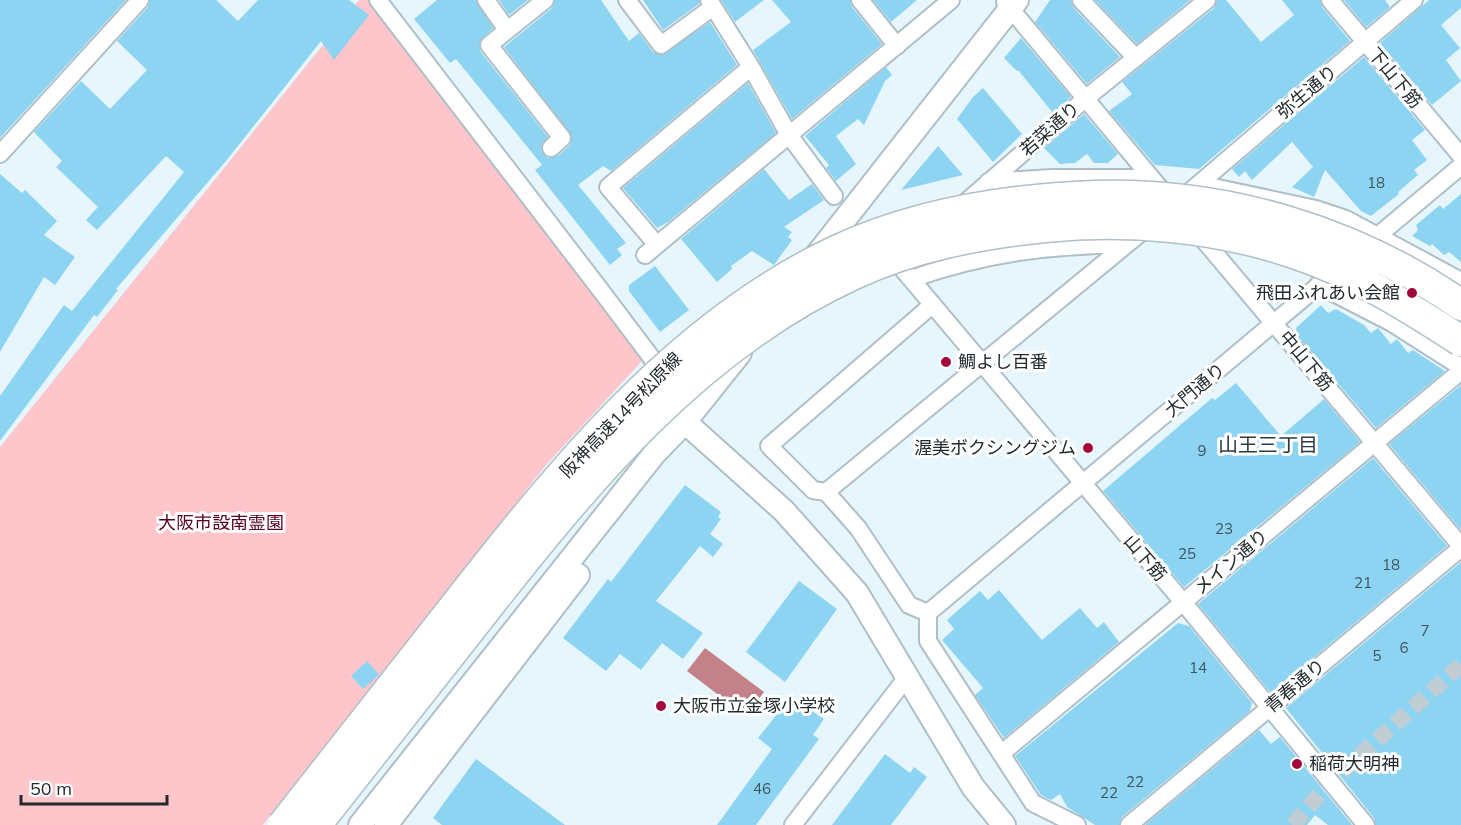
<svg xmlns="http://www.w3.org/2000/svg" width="1461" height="825" font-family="Mulish,'Noto Sans JP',sans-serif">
<rect width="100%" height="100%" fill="#e7f6fd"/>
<path fill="#fec5cb" d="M 359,0 L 367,0 L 643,357 L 642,361 L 546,465 L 263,825 L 0,825 L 0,447 Z"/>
<path fill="#c38189" d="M 705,648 L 764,692 L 746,716 L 687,671 Z"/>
<path fill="#8dd4f3" d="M 0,0 L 126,0 L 0,138 Z
M 150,0 L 216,0 L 238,21 L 258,0 L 349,0 L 369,15 L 334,60 L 321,41 L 226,161 L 116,289 L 118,290 L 97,317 L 94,315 L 0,441 L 0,396 L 64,305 L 72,311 L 184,172 L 166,156 L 97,230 L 86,220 L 98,207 L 56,167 L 62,161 L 34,132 L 81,81 L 110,109 L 147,70 L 117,41 L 148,7 Z
M 437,0 L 476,0 L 493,28 L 480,41 L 480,51 L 548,137 L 541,150 L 548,158 L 558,156 L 569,146 L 572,136 L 504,47 L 552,8 L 555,0 L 601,0 L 629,41 L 639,33 L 653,52 L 662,55 L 710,22 L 737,65 L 611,171 L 603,166 L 578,185 L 626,243 L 617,249 L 622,255 L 610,265 L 535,170 L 542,165 L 456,59 L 450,63 L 414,19 Z
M 499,0 L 528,0 L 509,15 Z
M 643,0 L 699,0 L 699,4 L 663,30 Z
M 721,0 L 764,0 L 735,22 Z
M 772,0 L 850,0 L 852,7 L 882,44 L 792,119 L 753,50 L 791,22 Z
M 873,0 L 917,0 L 891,22 Z
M 1050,0 L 1071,0 L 1073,7 L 1120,57 L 1087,84 L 1035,22 Z
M 1095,0 L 1190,0 L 1137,44 Z
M 1217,0 L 1226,0 L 1261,42 L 1294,15 L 1282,0 L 1320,0 L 1322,7 L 1350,41 L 1199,169 L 1155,165 L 1109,111 L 1132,94 L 1122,82 L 1214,8 Z
M 1344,0 L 1385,0 L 1390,7 L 1366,27 Z
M 1429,0 L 1461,0 L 1461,8 L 1441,25 L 1460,48 L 1446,60 L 1461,81 L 1432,105 L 1380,43 Z
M 1021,38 L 1071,97 L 1053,113 L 1018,70 L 1017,71 L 1004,58 Z
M 1364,57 L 1425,130 L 1412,140 L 1427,160 L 1414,170 L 1418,175 L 1398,192 L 1399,194 L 1371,216 L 1361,211 L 1325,170 L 1314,197 L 1292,187 L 1313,167 L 1292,142 L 1252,180 L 1245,171 L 1239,177 L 1232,169 Z
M 886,67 L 892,75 L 885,81 L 864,125 L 858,119 L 836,136 L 856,164 L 836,181 L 826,168 L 829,165 L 805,136 Z
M 748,83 L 776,133 L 668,222 L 657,228 L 623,188 Z
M 983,88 L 1022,134 L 993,162 L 957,119 L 973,97 Z
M 1084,114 L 1118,154 L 1108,163 L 1094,163 L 1087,154 L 1075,163 L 1060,164 L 1044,148 Z
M 938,146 L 963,175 L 901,190 Z
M 764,169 L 789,200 L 812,184 L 824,200 L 784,227 L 792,232 L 788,237 L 792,240 L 774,265 L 752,251 L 731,266 L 732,269 L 717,282 L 681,239 Z
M 0,174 L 22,193 L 25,190 L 57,221 L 44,235 L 75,257 L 55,285 L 44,277 L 0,352 Z
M 1461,194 L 1461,262 L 1449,252 L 1444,255 L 1432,244 L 1430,246 L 1412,236 L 1418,230 L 1416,225 L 1440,205 L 1443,209 Z
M 655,266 L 689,310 L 660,332 L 629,291 L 629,285 Z
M 1321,305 L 1328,313 L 1336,309 L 1364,325 L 1371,333 L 1378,328 L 1391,344 L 1397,339 L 1408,353 L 1413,350 L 1445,371 L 1376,428 L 1297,335 L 1296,328 Z
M 1236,383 L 1281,436 L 1324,399 L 1360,442 L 1184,587 L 1103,491 L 1212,398 L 1215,400 Z
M 1461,385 L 1461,530 L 1389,444 Z
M 1373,458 L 1447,546 L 1271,693 L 1198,604 Z
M 685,485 L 721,512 L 718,517 L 721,519 L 710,534 L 723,544 L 713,557 L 700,546 L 656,601 L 703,633 L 683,659 L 662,643 L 641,670 L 620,654 L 606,671 L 563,638 L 608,579 L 611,582 Z
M 1461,562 L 1461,825 L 1376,825 L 1374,818 L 1286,708 Z
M 799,581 L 837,609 L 785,682 L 746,652 Z
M 999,590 L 1042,640 L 1080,608 L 1097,628 L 1104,622 L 1119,642 L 1004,738 L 975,695 L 983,688 L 942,640 L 954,629 L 947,620 L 980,591 L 988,600 Z
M 1178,623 L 1189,626 L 1252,703 L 1250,711 L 1122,817 L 1119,825 L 1095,825 L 1067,807 L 1060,794 L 1051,800 L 1041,795 L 1015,756 Z
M 367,661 L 379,675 L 363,689 L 351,676 Z
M 789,699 L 807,713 L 809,709 L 824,719 L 813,735 L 819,739 L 756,825 L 717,825 L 772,749 L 758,738 Z
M 1259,730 L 1271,744 L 1280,737 L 1352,825 L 1328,825 L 1315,815 L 1307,825 L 1145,825 Z
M 885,754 L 910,773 L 914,767 L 927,777 L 891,825 L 832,825 Z
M 476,759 L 565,825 L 442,825 L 433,818 Z"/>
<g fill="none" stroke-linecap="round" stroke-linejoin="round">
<path stroke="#c0cdd4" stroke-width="16" stroke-dasharray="16 8" stroke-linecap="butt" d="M 1293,825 L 1330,782 L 1461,665"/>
<g stroke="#aebfc7" stroke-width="20">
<path id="street" d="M 378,0 L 602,292 L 651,357 L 662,378
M 486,0 L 507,30
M 545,0 L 489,45 L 562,138 L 551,148
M 627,0 L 661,45 L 713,7
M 709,0 L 751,67 L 789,135 L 834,196
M 860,0 L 897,46
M 1081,0 L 1136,58
M 1330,0 L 1461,156
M 1005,2 L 1169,199
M 0,154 L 140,0
M 988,182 L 1052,178 L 1150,178
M 1199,184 L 1316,209 L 1346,219 L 1461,281
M 1180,200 L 1414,0
M 959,208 L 1085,99 L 1207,0
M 1197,232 L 1461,546
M 657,245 L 608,187 L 751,67
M 890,254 L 1183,602 L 1366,825
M 645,255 L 951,0
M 911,279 C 989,252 1046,246 1127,244
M 1318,285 L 1392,323 L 1461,367
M 932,305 L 769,446 L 813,490 L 826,492 L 858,528 L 909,605 L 928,613 L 928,641 L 1033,803 L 1077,825
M 826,492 L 1149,226
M 928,613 L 1461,166
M 1002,753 L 1461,371
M 793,825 L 907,677
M 1129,825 L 1461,548"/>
</g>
<g stroke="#aebfc7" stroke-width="26">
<path id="secondary" d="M 812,261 L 1017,0
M 685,422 L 784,511 L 857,593 L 973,787 L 1004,825
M 360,825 L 655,453 L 685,422 L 740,353
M 386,825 L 578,575"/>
</g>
<use href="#street" stroke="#fff" stroke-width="16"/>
<use href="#secondary" stroke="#fff" stroke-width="22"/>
<g stroke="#aebfc7" stroke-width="33" stroke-linecap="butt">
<path id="highway-bridge" d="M 283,825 C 339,754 395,683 451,611 C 559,473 675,326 838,250 C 918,213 1009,199 1095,196 C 1225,192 1355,231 1461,305
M 316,825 C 371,756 425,687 479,618 C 584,484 694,348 852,275 C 914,246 978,234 1045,227 C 1126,219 1213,226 1291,252 C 1353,272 1407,306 1461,341"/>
</g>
<use href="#highway-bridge" stroke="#fff" stroke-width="30"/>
</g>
<g fill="#a4093e" stroke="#fff" stroke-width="2">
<circle cx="1412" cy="293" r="6"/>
<circle cx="946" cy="362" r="6"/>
<circle cx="1088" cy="448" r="6"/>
<circle cx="661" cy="706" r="6"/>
<circle cx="1297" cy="764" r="6"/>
</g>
<g text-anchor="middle" stroke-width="6" stroke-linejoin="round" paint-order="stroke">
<g font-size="15" fill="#3e555f">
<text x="1376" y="188">18</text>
<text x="1202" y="456">9</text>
<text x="1224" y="534">23</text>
<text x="1187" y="559">25</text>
<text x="1391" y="570">18</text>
<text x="1363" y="588">21</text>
<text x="1425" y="636">7</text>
<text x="1404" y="653">6</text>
<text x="1377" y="661">5</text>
<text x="1198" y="673">14</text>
<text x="1135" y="787">22</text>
<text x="762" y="794">46</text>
<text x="1109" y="798">22</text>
</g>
<g font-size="18" fill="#242b2e" stroke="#fff">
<text transform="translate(1395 78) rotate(50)" y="6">下山下筋</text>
<text transform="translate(1307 92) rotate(-40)" y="6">弥生通り</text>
<text transform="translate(1050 129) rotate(-41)" y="6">若菜通り</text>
<text transform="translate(1306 361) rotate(50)" y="6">中山下筋</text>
<text transform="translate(1195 390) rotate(-40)" y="6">大門通り</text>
<text transform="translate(621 415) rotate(-46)" y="6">阪神高速14号松原線</text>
<text transform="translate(1145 558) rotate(49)" y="6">山下筋</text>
<text transform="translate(1231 562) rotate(-40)" y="6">メイン通り</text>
<text transform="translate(1295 686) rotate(-40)" y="6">青春通り</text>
</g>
<g font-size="18" fill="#242b2e" stroke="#fff" text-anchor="start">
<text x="1400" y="299" text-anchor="end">飛田ふれあい会館</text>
<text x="958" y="368">鯛よし百番</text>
<text x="1076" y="454" text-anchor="end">渥美ボクシングジム</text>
<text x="673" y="712">大阪市立金塚小学校</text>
<text x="1309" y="770">稲荷大明神</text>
</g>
<g font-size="18" fill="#58041e" stroke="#fff">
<text x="221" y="529">大阪市設南霊園</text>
</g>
<g font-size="20" fill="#2c3a41" stroke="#fff">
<text x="1268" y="452">山王三丁目</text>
</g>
</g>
<path d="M21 795v9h146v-9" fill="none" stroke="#242b2e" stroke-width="3"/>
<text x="30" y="795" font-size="18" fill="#242b2e" stroke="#ffffff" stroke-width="4.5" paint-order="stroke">50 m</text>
</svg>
